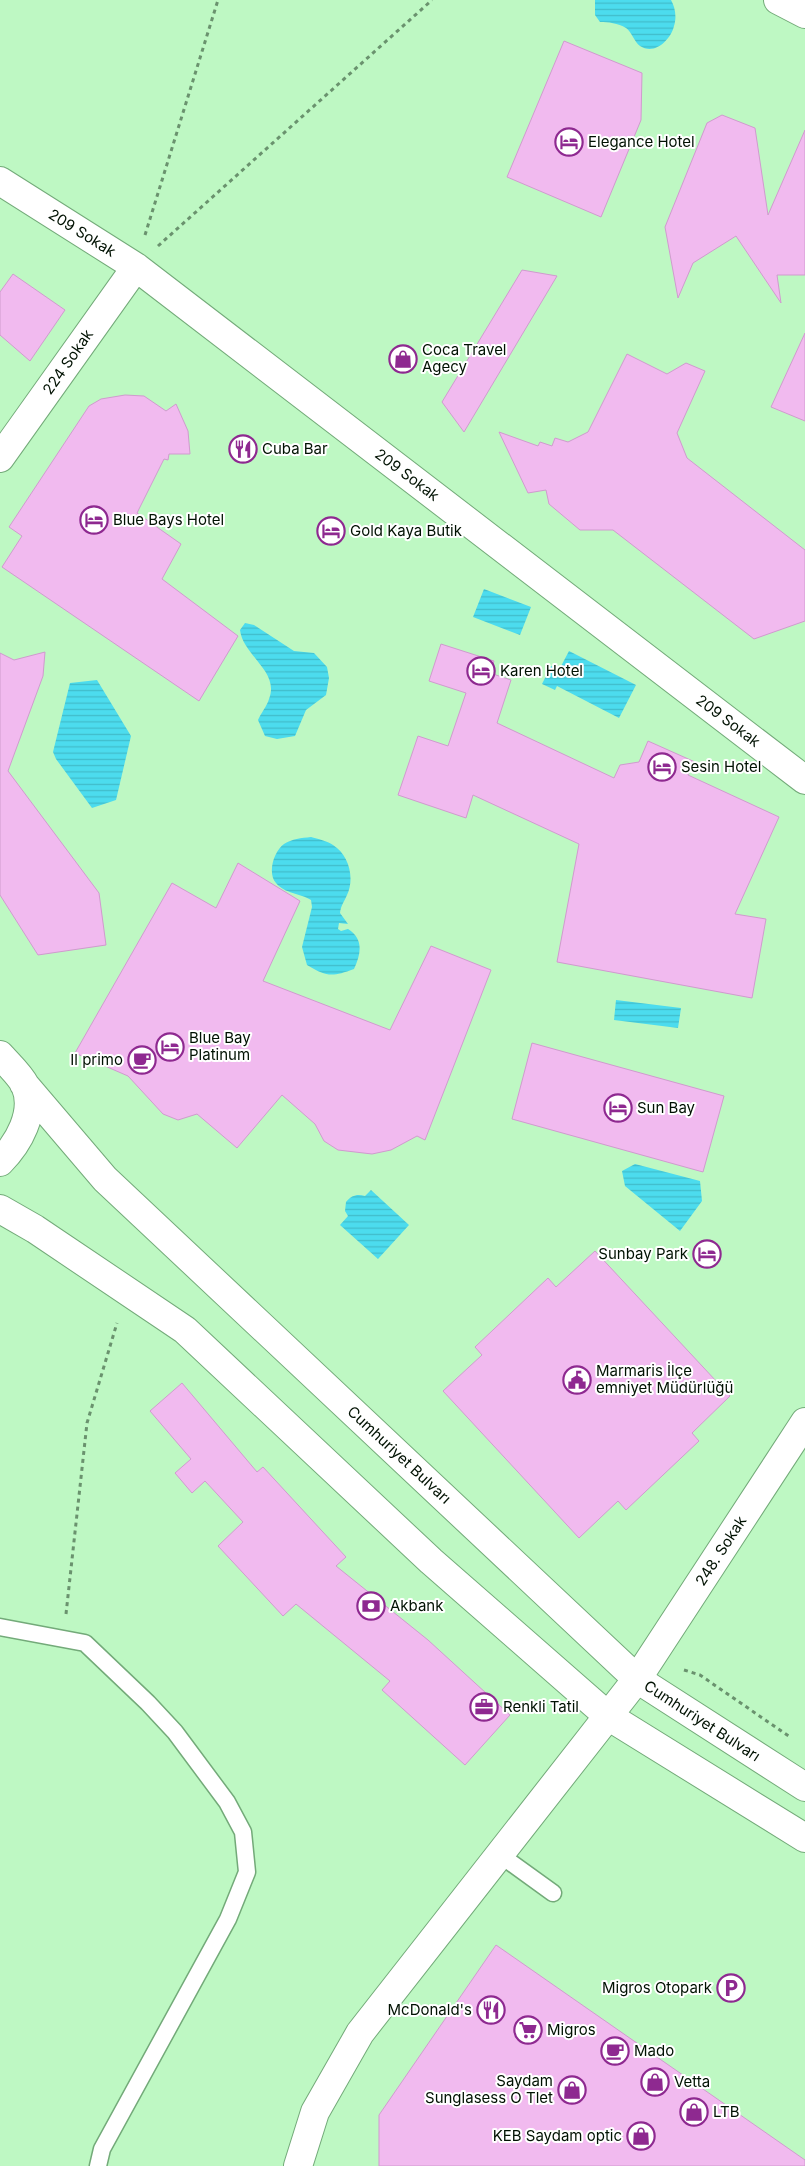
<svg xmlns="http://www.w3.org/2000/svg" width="805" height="2166" font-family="Inter,sans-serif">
<defs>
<pattern id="water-rules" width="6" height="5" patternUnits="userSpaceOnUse" patternTransform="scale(1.25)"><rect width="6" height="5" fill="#4cdcee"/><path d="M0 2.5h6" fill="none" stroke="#41bcca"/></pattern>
</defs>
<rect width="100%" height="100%" fill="#bef8c3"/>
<path fill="url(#water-rules)" d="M 595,0 L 671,0 C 675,7 677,17 674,26 C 671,39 655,56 640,46 C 634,42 632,32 626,28 C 618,23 608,22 600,22 L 595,15 Z
M 484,589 L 531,607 L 520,635 L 473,617 Z
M 245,623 L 254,625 L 294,651 L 314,653 L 327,667 L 329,678 L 326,695 L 306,710 L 295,736 L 277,739 L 265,736 L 258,720 C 261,713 267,706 269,699 C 280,671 243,656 240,630 Z
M 569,651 L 636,685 L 619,718 L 557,686 L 555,690 L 542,684 L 551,666 L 559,670 Z
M 97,680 L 131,736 L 116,800 L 92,808 L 56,759 L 53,752 L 70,683 Z
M 311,837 C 318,839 327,841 333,845 C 349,855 355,878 347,895 C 344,902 341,905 340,913 L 348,924 L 339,923 L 338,929 L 341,931 L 348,929 C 364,939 361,954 354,969 C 332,977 327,977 307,965 L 302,947 L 312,907 L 311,900 C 300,893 285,894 276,883 C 267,873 274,851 284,844 C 292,839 301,838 311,837 Z
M 616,1000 L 681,1008 L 678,1028 L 614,1020 Z
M 635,1164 L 700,1181 L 702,1201 L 680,1231 L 625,1186 L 622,1171 Z
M 371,1190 L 409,1225 L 378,1259 L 340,1225 L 348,1216 L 345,1211 L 346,1202 C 352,1195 357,1194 365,1196 Z"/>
<path fill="#f1baef" stroke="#d09bce" d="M 564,41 L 642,73 L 641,120 L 601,217 L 507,177 Z
M 722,115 L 755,128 L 768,215 L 805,130 L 805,275 L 777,275 L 781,303 L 736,236 L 693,263 L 678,298 L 665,227 L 707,123 Z
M 522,270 L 557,276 L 464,432 L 442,402 Z
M 13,274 L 65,310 L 30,361 L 0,335 L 0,292 Z
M 805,333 L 805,421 L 771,407 Z
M 627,354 L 667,374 L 686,363 L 705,371 L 677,433 L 687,458 L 805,550 L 805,621 L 754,639 L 613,530 L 580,530 L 549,504 L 546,490 L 528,493 L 499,432 L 538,446 L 540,442 L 552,446 L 555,438 L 568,442 L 588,432 Z
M 125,395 L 144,396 L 166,411 L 176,404 L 188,431 L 190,454 L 169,454 L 168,460 L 164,459 L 137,513 L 181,544 L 162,579 L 238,636 L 199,701 L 2,567 L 22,536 L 9,527 L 89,406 L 101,399 Z
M 441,644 L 494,661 L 490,673 L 511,680 L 497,723 L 614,778 L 620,765 L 639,762 L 648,741 L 695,762 L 688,775 L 779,817 L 735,914 L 766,919 L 752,998 L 557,962 L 579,844 L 473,795 L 466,818 L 398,795 L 418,736 L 448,746 L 466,693 L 429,681 Z
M 45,652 L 43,676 L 8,771 L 99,893 L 106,945 L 38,955 L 0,895 L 0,653 L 14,660 Z
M 238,863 L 300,901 L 263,981 L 390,1030 L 431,946 L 491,970 L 425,1140 L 417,1136 L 391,1150 L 372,1154 L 338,1150 L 324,1141 L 315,1124 L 282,1095 L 237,1148 L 197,1114 L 178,1120 L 163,1114 L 128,1076 L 75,1053 L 172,883 L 216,908 Z
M 532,1043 L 724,1096 L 703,1172 L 512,1119 Z
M 595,1251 L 730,1396 L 692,1433 L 699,1441 L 626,1510 L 618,1501 L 579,1538 L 443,1391 L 482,1355 L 475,1347 L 548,1278 L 556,1287 Z
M 182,1383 L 257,1472 L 263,1467 L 346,1557 L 336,1566 L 428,1640 L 510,1715 L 465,1765 L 382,1690 L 390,1681 L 296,1604 L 283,1616 L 218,1546 L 243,1522 L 205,1481 L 192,1493 L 175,1473 L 191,1459 L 150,1411 Z
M 496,1945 L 805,2160 L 805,2166 L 379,2166 L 379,2115 Z"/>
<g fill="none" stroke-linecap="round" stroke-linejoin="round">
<g stroke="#73aa79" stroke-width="19">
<path id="lane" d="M 0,1627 L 85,1643 L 148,1703 L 175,1732 L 227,1802 L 243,1832 L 247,1872 L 228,1919 L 102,2149 L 98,2166
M 499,1854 L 553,1893"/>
</g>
<g stroke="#73aa79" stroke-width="30">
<path id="street" d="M 778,0 L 805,14
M 0,181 L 136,267 L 805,780
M 0,458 L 136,267
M 298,2166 L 315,2112 L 360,2033 L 637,1679 L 805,1422"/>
</g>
<g stroke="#73aa79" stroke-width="30">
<path id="secondary" d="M 0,1055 C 8,1064 20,1075 25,1085 C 37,1112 18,1144 0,1162
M 24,1084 L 105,1179 L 637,1679 L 805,1787
M 0,1209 L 35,1229 L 185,1330 L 431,1561 L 608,1716 L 805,1838"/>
</g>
<path stroke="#6a926e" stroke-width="3" stroke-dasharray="4 4" stroke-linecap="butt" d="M 145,235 L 218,0
M 158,246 L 432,0
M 66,1614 L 87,1423 L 117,1323
M 684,1670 L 700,1675 L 790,1737"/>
<use href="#lane" stroke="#fff" stroke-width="16"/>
<use href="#street" stroke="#fff" stroke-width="28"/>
<use href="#secondary" stroke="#fff" stroke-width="28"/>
</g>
<defs>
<g id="hotel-ring" transform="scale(1.4375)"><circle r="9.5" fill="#fff" stroke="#8e2990" stroke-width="1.5"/><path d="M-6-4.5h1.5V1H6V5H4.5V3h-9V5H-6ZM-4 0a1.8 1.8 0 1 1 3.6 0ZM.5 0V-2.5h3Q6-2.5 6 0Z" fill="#8e2990"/></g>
<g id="shop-ring" transform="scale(1.4375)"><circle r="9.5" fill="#fff" stroke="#8e2990" stroke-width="1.5"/><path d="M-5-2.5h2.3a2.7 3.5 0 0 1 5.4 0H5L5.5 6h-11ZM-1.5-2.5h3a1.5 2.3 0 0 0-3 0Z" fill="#8e2990"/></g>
<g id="restaurant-ring" transform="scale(1.4375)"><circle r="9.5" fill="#fff" stroke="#8e2990" stroke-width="1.5"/><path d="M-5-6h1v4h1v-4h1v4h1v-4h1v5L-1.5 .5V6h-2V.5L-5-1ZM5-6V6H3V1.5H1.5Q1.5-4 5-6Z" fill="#8e2990"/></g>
<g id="cafe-ring" transform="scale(1.4375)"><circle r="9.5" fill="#fff" stroke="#8e2990" stroke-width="1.5"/><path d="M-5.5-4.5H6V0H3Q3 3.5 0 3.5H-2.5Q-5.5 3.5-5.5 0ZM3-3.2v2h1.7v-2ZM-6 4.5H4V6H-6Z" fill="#8e2990"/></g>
<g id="civic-ring" transform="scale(1.4375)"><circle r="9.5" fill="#fff" stroke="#8e2990" stroke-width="1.5"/><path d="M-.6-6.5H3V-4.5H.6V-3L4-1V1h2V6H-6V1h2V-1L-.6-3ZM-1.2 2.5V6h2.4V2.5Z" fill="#8e2990"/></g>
<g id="bank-ring" transform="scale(1.4375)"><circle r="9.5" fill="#fff" stroke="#8e2990" stroke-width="1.5"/><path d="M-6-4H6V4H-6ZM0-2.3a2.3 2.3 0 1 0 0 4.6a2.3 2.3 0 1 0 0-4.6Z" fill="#8e2990"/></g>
<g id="office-ring" transform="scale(1.4375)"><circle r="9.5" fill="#fff" stroke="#8e2990" stroke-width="1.5"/><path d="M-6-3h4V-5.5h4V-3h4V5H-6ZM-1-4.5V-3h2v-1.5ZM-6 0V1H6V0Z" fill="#8e2990"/></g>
<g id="parking-ring" transform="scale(1.4375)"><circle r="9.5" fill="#fff" stroke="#8e2990" stroke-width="1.5"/><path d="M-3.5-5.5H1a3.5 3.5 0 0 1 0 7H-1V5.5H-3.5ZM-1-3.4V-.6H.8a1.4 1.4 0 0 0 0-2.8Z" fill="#8e2990"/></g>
<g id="supermarket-ring" transform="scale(1.4375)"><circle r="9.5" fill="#fff" stroke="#8e2990" stroke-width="1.5"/><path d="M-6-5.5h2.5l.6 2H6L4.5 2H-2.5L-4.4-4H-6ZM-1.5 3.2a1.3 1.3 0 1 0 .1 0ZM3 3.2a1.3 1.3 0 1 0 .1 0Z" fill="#8e2990"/></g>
</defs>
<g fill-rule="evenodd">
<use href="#hotel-ring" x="569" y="142"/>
<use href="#shop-ring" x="403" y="359"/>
<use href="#restaurant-ring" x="243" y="449"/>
<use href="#hotel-ring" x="94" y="520"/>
<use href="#hotel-ring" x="331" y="531"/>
<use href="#hotel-ring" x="481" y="671"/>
<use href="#hotel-ring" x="662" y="767"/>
<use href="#hotel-ring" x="170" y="1047"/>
<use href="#cafe-ring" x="142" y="1060"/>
<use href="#hotel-ring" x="618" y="1108"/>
<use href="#hotel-ring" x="707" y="1254"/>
<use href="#civic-ring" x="577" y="1380"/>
<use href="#bank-ring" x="371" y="1606"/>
<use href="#office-ring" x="484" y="1707"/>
<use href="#parking-ring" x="731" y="1988"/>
<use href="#restaurant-ring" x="491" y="2010"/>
<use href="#supermarket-ring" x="528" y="2030"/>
<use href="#cafe-ring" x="615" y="2051"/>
<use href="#shop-ring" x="655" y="2082"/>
<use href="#shop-ring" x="572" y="2090"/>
<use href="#shop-ring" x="694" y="2112"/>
<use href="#shop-ring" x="641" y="2136"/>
</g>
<g text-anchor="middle" stroke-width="4" stroke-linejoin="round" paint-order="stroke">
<g font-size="15" fill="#001102" stroke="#fff" text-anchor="start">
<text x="588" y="147">Elegance Hotel</text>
<text x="422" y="355">Coca Travel<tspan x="422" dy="17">Agecy</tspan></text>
<text x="262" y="454">Cuba Bar</text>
<text x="113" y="525">Blue Bays Hotel</text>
<text x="350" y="536">Gold Kaya Butik</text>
<text x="500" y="676">Karen Hotel</text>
<text x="681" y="772">Sesin Hotel</text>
<text x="189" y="1043">Blue Bay<tspan x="189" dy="17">Platinum</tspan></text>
<text x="123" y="1065" text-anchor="end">Il primo</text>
<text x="637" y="1113">Sun Bay</text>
<text x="688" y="1259" text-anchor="end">Sunbay Park</text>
<text x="596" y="1376">Marmaris İlçe<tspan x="596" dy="17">emniyet Müdürlüğü</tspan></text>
<text x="390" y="1611">Akbank</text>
<text x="503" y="1712">Renkli Tatil</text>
<text x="712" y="1993" text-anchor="end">Migros Otopark</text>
<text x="472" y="2015" text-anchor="end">McDonald's</text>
<text x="547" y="2035">Migros</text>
<text x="634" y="2056">Mado</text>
<text x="553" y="2086" text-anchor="end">Saydam<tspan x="553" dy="17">Sunglasess O Tlet</tspan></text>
<text x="674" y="2087">Vetta</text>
<text x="713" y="2117">LTB</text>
<text x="622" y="2141" text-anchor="end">KEB Saydam optic</text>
</g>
<g font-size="15" fill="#001102" stroke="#fff">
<text transform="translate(82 233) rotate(32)" y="5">209 Sokak</text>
<text transform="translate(68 362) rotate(-55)" y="5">224 Sokak</text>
<text transform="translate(407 475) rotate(37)" y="5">209 Sokak</text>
<text transform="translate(728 721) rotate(37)" y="5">209 Sokak</text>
<text transform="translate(399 1455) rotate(43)" y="5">Cumhuriyet Bulvarı</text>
<text transform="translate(721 1551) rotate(-57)" y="5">248. Sokak</text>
<text transform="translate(702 1721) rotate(33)" y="5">Cumhuriyet Bulvarı</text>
</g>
</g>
</svg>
